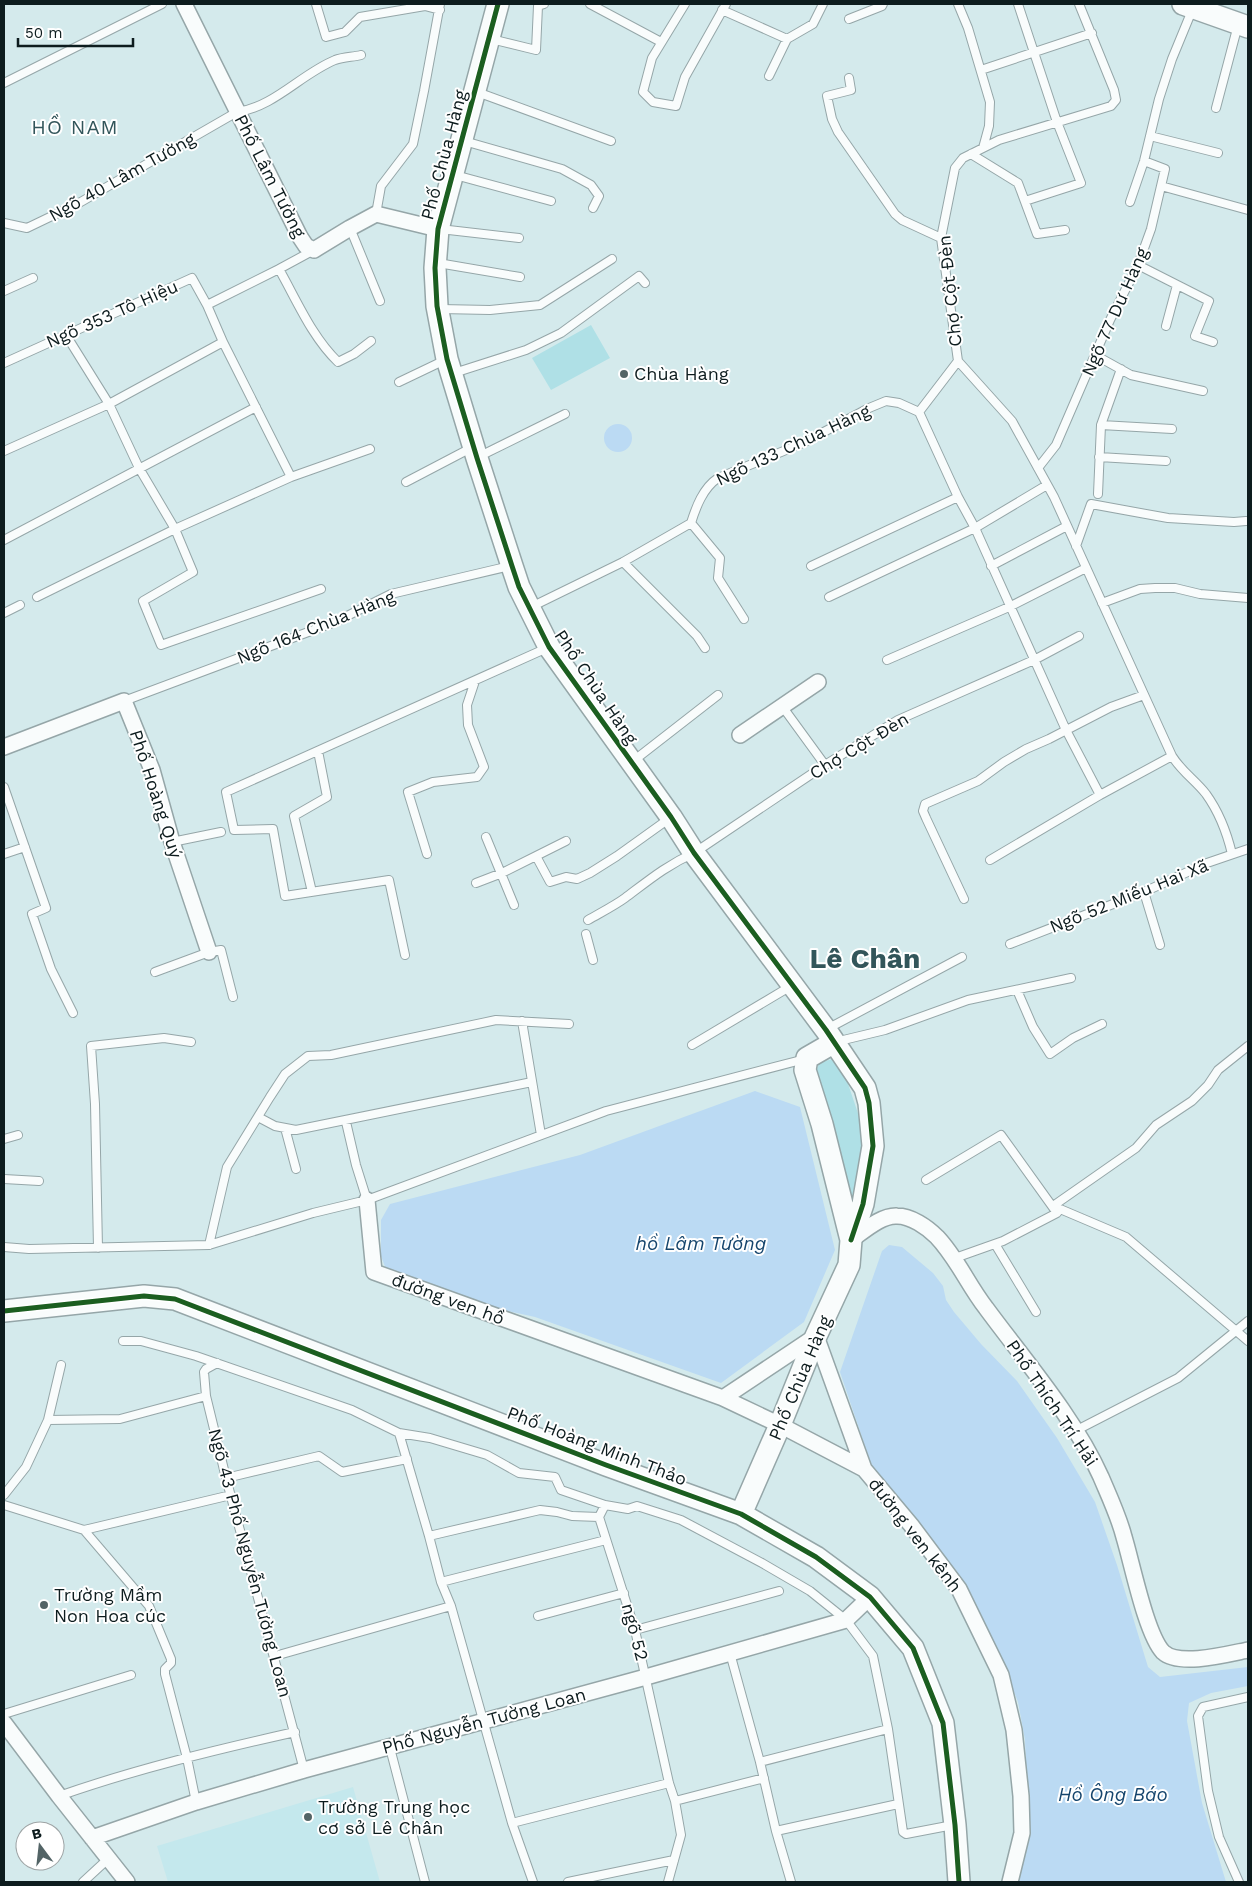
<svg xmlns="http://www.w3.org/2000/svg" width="1252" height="1886" font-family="'Work Sans',sans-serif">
<rect width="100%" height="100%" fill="#d4eaec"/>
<path fill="#c4e8ed" d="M 353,1787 L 380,1882 L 168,1882 L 157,1846 Z"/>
<path fill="#afe0e6" d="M 591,325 L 610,358 L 551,390 L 532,358 Z
M 832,1059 L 843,1069 L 865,1134 L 853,1204 L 844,1200 L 839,1145 L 814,1078 L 819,1063 Z"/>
<path fill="#bbdaf3" d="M604 438a14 14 0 1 1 28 0a14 14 0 1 1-28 0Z
M 755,1091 L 800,1107 L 835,1250 L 804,1322 L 721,1383 L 535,1317 L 458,1300 L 387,1272 L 381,1256 L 381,1220 L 390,1204 L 580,1155 Z
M 889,1245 L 902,1247 L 933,1273 L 943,1286 L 946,1300 L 954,1312 L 981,1344 L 1017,1381 L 1057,1438 L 1095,1502 L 1117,1565 L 1148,1667 L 1160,1677 L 1248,1667 L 1248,1686 L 1211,1693 L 1189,1703 L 1187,1721 L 1202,1803 L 1226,1882 L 1018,1882 L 1029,1834 L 1025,1740 L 1018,1702 L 1000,1657 L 956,1570 L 945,1562 L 872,1467 L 840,1372 L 882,1251 Z"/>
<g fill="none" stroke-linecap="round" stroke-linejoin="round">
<g stroke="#95a6a8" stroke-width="10">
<path id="lane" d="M 316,4 L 326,37 L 345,32 L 360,17 L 425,6 L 440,10
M 590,4 L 661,42
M 685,4 L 652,58 L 643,92 L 653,102 L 676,106 L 685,77 L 726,4
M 958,4 L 968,28 L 990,102 L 989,126 L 983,148 L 963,158 L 955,168 L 941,238 L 958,361 L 1012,421 L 1054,497 L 1172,756 L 1100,795 L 990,860
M 1018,4 L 1057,122 L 1081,183 L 1025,201
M 722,10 L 787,39
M 849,19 L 882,6 L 883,4
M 491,39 L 536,50 L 538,6 L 544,4
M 981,70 L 1092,33
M 769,76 L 787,39 L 813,24 L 823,4
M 849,78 L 851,90 L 827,96 L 832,119 L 838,132 L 895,214 L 902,220 L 941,238
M 4,83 L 162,4
M 477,92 L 611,141
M 1216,108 L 1238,25
M 1150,136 L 1218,153
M 464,141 L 562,169 L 591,185 L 599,196 L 593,208
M 983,148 L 999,140 L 1111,106 L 1116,100 L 1114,90 L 1079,4
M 971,154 L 1018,183 L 1037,234 L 1065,230
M 455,175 L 551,201
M 1161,186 L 1248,210
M 1130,202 L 1144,161 L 1159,99 L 1172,59 L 1193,8
M 376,214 L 381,186 L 413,144 L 424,91 L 440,4
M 4,223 L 27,228 L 79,203 L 237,112 C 274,107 301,74 335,60 C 343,57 353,57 361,55
M 350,228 L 380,301
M 440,229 L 519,238
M 438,263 L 520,277
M 1138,265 L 1209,301 L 1195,336 L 1213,342
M 279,269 C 297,301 312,337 338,362 L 354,354 L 371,341
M 4,291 L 33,278
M 440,309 L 490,310 L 540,305 L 612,259
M 1166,326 L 1177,285
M 223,342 L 207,305 L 279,269 L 314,250
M 1095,355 L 1131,375 L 1203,391
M 958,361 L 919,412 L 958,497 L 975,528 L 1066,730 L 1100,795
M 4,363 L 192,278 L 207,305
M 454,373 L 526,350 L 561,333 L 639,276 L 645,283
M 399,382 L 445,360
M 1101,425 L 1172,429
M 4,451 L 109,404 L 223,342 L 291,477 L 175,529 L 193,572 L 143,601 L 161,645 L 321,589
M 478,457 L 565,414
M 1099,457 L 1166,461
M 1038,468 L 1056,445 L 1110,320 L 1138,265 L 1151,229 L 1165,169 L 1144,161
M 291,477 L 370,449
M 406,482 L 471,448
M 1098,494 L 1101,425 L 1121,369
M 691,523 L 720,558 L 718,578 L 744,619
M 4,540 L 256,407
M 1076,546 L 1091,504 L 1168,518 L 1234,522 L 1246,521
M 623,562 L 697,636 L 705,648
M 811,566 L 958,497
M 991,566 L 1067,526
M 37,597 L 175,529 L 139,468 L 109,404 L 66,335
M 829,597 L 975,528 L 1047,485
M 1102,603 L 1140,589 L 1155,588 L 1175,588 L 1200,594 L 1248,598
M 531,607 L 623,562 L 691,523 C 696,507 703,488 718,478 L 803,443 L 869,408 L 886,401 L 899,403 L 919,412
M 4,613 L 20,605
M 887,660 L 1009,607 L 1086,568
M 124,701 L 335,622 L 391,594 L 510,566
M 782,706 L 825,765
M 1172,756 C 1182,772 1195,780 1206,794 C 1219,812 1227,833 1232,854
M 632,762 L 718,695
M 4,787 L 46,908 L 32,914 L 51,969 L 73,1013
M 486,837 L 514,905
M 172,842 L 221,832
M 4,854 L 25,847
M 427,854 L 408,792 L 433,782 L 477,777 L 484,767 L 468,725 L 467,705 L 475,681
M 536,856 L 566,841
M 476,883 L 502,873 L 536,856 L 550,882 L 566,877 L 577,879 L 590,873 L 617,856 L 670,818
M 312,892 L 294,816 L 327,797 L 318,751
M 1144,892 L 1160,945
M 964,899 L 926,818 L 923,811 L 925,804 L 978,781 L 1004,762 L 1026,749 L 1049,739 L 1111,707 L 1144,695
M 588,920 C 600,913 614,906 625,898 C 649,880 667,865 694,853 L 825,765 L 898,720 L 1034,660 L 1079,636
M 586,934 L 593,960
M 1010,944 L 1144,892 L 1207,863 L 1248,849
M 405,955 L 389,880 L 285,896 L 273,829 L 234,830 L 226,792 L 547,648
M 155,972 L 209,952 L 221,950 L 233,997
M 1017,990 L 1033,1027 L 1050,1054 L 1073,1038 L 1102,1024
M 522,1021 L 541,1135
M 827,1029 L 962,957
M 835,1042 L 885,1030 L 968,1000 L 1071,978
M 692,1045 L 791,986
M 258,1117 L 275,1126 L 296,1130 L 532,1082
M 346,1122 L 356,1165 L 367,1200
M 285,1128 L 296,1169
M 4,1139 L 18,1135
M 4,1179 L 39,1181
M 926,1180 L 1001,1135 L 1057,1213 L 1003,1241 L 955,1258
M 1053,1206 L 1136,1148 L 1156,1125 L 1192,1101 L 1208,1085 L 1218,1070 L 1248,1046
M 1053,1206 L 1126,1237 L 1248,1341
M 995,1244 L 1036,1312
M 209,1245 L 227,1167 L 270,1097 L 285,1074 L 308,1056 L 331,1055 L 496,1020 L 569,1024
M 4,1247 L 29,1249 L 209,1245 L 313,1213 L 367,1200 L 606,1111 L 805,1059
M 98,1248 L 95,1104 L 91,1046 L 164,1038 L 191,1042
M 123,1341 L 141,1341 L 196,1356 L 352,1410 L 399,1433 L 430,1438 L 487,1455 L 519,1473 L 555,1477 L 561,1490 L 605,1505 L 628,1509 L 637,1506 L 681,1520 L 762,1563 L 810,1591 L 846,1620 L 873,1656 L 888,1729 L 903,1832 L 906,1834 L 953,1825
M 217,1363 L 206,1369 L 204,1372 L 206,1396 L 226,1478 L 304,1770
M 48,1420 L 120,1419 L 206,1396
M 1075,1431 L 1178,1378 L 1248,1321
M 399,1433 L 429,1536 L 441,1582 L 451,1606 L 512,1823 L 533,1882
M 226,1478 L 319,1456 L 342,1472 L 407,1459
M 4,1495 L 26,1467 L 48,1420 L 61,1365
M 4,1505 L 84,1530 L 149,1606 L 171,1659 L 171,1663 L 165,1669 L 165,1674 L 187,1758 L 196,1802
M 605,1505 L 599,1517 L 635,1630 L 669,1783 L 675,1801 L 764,1778
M 84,1530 L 231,1495
M 429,1536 L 540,1510 L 557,1512 L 572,1516 L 599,1517
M 441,1582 L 606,1540
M 538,1616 L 624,1593
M 635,1630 L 779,1591
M 730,1653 L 760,1762 L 776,1831 L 791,1882
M 275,1656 L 451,1606
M 4,1714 L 131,1675
M 390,1748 L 425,1882
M 760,1762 L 888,1729
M 59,1796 C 136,1769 215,1750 295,1732
M 512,1823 L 669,1783
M 776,1831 L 898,1804
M 83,1882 L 109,1858
M 568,1882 L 674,1860
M 668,1882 L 681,1835 L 675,1801
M 1239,1882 L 1219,1837 L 1208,1791 L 1198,1716 L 1203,1707 L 1248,1697"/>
</g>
<g stroke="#95a6a8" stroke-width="18">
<path id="street" d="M 184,4 L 300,237 L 306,246 L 314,250 L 350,228 L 376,214 L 438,229
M 740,735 L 818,682
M 4,747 L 124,701 L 152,770 L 172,842 L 209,952
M 367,1200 L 374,1272 L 723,1398 L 816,1336 L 864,1469 L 911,1525 L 959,1589 L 1001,1675 L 1014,1730 L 1021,1796 L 1022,1833 L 1010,1882
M 851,1240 C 863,1232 881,1215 897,1216 C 911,1216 927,1227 937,1237 C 957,1258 968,1285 986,1308 C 1025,1361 1074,1417 1101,1477 C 1109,1496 1119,1517 1124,1537 C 1132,1563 1146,1634 1163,1652 C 1179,1667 1228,1654 1248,1650
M 723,1398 L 780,1425 L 864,1469
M 4,1723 L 59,1796 L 127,1882
M 92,1838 L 196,1802 L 304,1770 L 646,1677 L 846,1620 L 870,1597"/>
</g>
<g stroke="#95a6a8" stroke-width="24">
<path id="secondary" d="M 498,4 L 438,229 L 435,268 L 437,306 L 447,359 L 477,458 L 512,566 L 519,587 L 549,647 L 671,817 L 694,853 L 826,1030 L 865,1088 L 869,1103 L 873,1146 L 863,1204 L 851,1240
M 1183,4 L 1248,27
M 4,1311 L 144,1296 L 175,1299 L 606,1465 L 741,1514 L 816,1557 L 870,1597 L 913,1648 L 943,1723 L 955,1825 L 959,1882
M 741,1514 L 780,1425 L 816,1336 L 849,1265 L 851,1240 L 822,1124 L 805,1070 L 807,1058 L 833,1043"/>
</g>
<use href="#lane" stroke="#f9fcfc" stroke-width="8"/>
<use href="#street" stroke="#f9fcfc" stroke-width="15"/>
<use href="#secondary" stroke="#f9fcfc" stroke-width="21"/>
<g stroke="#fff" stroke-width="8">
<path id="cycleway" d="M 498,4 L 438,229 L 435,268 L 437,306 L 447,359 L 477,458 L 512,566 L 519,587 L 549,647 L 671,817 L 694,853 L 826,1030 L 865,1088 L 869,1103 L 873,1146 L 863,1204 L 851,1240
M 4,1311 L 144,1296 L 175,1299 L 606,1465 L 741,1514 L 816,1557 L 870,1597 L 913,1648 L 943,1723 L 955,1825 L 959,1882"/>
</g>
<use href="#cycleway" stroke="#1b5e20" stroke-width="5"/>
</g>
<g fill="#536466" stroke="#fff" stroke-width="2">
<circle cx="624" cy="374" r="5"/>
<circle cx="44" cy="1605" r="5"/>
<circle cx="308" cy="1817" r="5"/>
</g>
<g text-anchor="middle" stroke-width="4" stroke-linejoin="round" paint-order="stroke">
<g font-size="18" fill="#0d1c1e" stroke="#fff">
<text transform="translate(444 155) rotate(-75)" y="6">Phố Chùa Hàng</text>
<text transform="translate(270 176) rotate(63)" y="6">Phố Lâm Tường</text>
<text transform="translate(122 177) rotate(-29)" y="6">Ngõ 40 Lâm Tường</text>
<text transform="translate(950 291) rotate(-96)" y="6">Chợ Cột Đèn</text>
<text transform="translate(1115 312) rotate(-66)" y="6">Ngõ 77 Dư Hàng</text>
<text transform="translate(112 314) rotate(-24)" y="6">Ngõ 353 Tô Hiệu</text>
<text transform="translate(793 445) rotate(-25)" y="6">Ngõ 133 Chùa Hàng</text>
<text transform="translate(316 627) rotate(-22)" y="6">Ngõ 164 Chùa Hàng</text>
<text transform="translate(596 687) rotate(56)" y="6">Phố Chùa Hàng</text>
<text transform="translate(859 746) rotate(-31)" y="6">Chợ Cột Đèn</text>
<text transform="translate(156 794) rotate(72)" y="6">Phố Hoàng Quý</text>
<text transform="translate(1129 896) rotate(-22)" y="6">Ngõ 52 Miếu Hai Xã</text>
<text transform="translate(448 1299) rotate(20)" y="6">đường ven hồ</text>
<text transform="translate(800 1378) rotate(-67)" y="6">Phố Chùa Hàng</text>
<text transform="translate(1052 1403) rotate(56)" y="6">Phố Thích Trí Hải</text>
<text transform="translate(597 1446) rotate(21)" y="6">Phố Hoàng Minh Thảo</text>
<text transform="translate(915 1535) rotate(52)" y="6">đường ven kênh</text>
<text transform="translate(250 1563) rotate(75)" y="6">Ngõ 43 Phố Nguyễn Tường Loan</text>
<text transform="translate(635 1632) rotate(75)" y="6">ngõ 52</text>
<text transform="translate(484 1721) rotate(-15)" y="6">Phố Nguyễn Tường Loan</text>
</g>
<g font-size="18" fill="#0d1c1e" stroke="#fff" text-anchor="start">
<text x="634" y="380">Chùa Hàng</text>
<text x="54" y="1601">Trường Mầm<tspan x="54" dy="21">Non Hoa cúc</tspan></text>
<text x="318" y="1813">Trường Trung học<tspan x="318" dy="21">cơ sở Lê Chân</tspan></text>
</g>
<g font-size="19" font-style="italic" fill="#15456d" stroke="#fff">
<text x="701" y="1250">hồ Lâm Tường</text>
<text x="1113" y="1801">Hồ Ông Báo</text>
</g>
<g font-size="20" letter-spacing="1" fill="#32555a" stroke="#fff">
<text x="75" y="134">HỒ NAM</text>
</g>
<g font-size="28" font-weight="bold" fill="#32555a" stroke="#fff">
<text x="865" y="968">Lê Chân</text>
</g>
</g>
<rect width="1252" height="1886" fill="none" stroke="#0d1c1e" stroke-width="10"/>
<g transform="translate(40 1846) rotate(345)"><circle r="24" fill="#ffffff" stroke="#9ea4a5"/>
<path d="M0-4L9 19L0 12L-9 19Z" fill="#536466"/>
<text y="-8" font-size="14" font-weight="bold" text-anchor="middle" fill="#0d1c1e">B</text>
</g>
<path d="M18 38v8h115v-8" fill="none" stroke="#0d1c1e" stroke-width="2.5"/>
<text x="25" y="38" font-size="15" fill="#0d1c1e" stroke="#ffffff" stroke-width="4" paint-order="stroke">50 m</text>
</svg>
